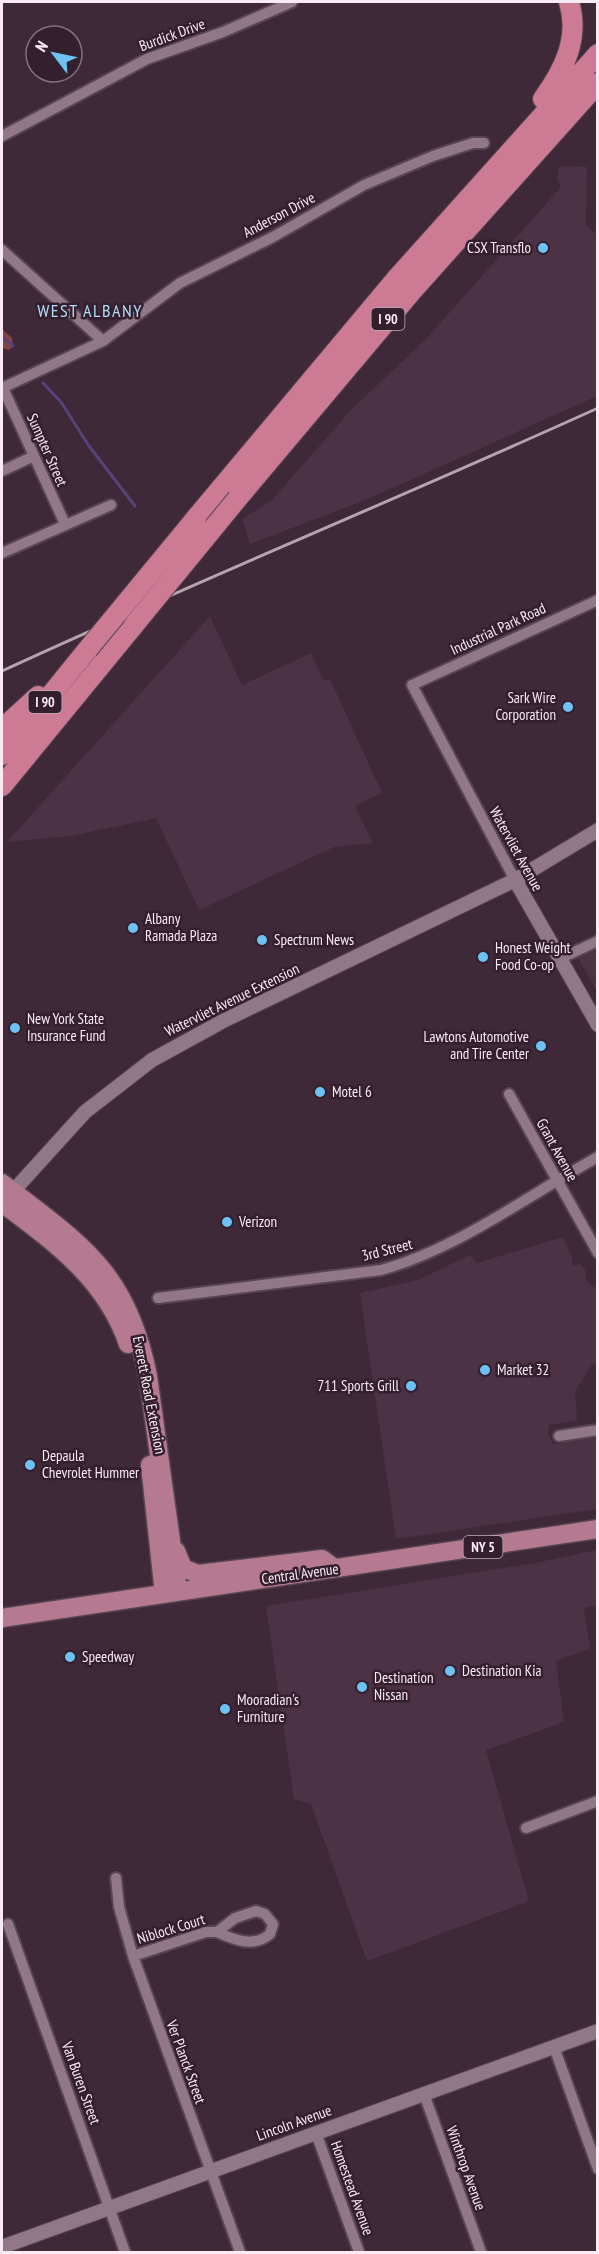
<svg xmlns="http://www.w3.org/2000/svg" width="599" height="2254" font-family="'PT Sans Narrow',sans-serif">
<rect width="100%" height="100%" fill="#3f2938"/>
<path fill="#4d3144" d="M 559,166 L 587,167 L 586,225 L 597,235 L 597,396 L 368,499 L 250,544 L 242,519 L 272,500 L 352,409 L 425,340 L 561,187 L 557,178 Z
M 210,616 L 242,685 L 311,653 L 324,681 L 330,679 L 382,793 L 355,806 L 373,843 L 334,847 L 199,910 L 156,818 L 71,836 L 7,842 Z
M 597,949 L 597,991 L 578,958 Z
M 563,1237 L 572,1257 L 573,1266 L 581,1264 L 585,1270 L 587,1282 L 597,1289 L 597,1362 L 592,1365 L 575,1391 L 577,1421 L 549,1425 L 548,1434 L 553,1444 L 597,1437 L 597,1509 L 396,1539 L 360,1293 L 418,1280 L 470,1255 L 477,1263 Z
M 597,1550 L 597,1605 L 584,1608 L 590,1649 L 556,1661 L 564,1722 L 486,1750 L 528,1898 L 527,1902 L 367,1961 L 311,1804 L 294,1799 L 266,1606 L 535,1563 Z"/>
<path fill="#854343" d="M 2,329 L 12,338 L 13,346 L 9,350 L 2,348 Z"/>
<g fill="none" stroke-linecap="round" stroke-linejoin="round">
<path stroke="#56437a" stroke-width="3" d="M 2,337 L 13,346
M 43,383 L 61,402 L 89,446 L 135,506"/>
<g stroke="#584552" stroke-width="14">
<path id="minor" d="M 2,136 L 147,59 L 223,32 L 292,2
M 2,250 L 103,341
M 2,388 L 103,341 L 180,283 L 273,237 L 364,185 L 433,156 L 473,143 L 484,143
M 3,388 L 65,524
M 2,471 L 34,456
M 2,553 L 111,505
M 515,880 L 412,685 L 598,600
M 559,959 L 598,941
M 509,1094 L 598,1253
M 158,1298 L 381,1270 C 458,1249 528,1195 598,1157
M 559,1436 L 598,1430
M 526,1828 L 598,1801
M 116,1878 L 119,1907 L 133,1956 L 240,2252
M 256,1911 L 265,1914 L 273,1924 L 270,1934 C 254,1948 234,1940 217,1932 L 235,1918 Z
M 8,1924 L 125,2252
M 133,1956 L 206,1932 L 217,1932
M 554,2047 L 598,2169
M 424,2094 L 481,2252
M 316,2133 L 359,2252"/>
</g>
<g stroke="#584552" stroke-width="16">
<path id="tertiary" d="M 515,880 L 598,1025
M 7,1198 L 85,1112 L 152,1060 L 223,1021 L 515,880 L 598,830
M 2,2247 L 598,2031"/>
</g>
<g stroke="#584552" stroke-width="21">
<path id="primary" d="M 2,1183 C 80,1244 127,1270 148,1376 L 178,1591
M 2,1203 C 54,1242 106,1279 128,1344
M 150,1465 L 164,1594
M 176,1551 L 183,1568 L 198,1574 L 322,1559 L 333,1567
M 2,1618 L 598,1529"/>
</g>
<g stroke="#584552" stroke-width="22">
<path id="motorway" d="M 543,99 C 564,70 580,38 569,2
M 237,499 L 412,291 L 598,83
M 196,518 L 397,278 L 598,54
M 2,729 L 38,696
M 2,755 L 88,649
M 2,786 L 134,625"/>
</g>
<use href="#minor" stroke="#917788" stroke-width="10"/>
<use href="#tertiary" stroke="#917788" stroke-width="14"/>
<use href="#primary" stroke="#b57990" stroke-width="18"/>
<use href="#motorway" stroke="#cd7b95" stroke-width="20"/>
<path stroke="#b5a3ae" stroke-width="3" d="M 2,671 C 199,580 400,498 598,408"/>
<g stroke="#584552" stroke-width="22" stroke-linecap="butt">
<path id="motorway-bridge" d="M 134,625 L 237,499
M 88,649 L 196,518"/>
</g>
<use href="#motorway-bridge" stroke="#cd7b95" stroke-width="20"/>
</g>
<g fill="#6ec2f3" stroke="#341f2e" stroke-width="2">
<circle cx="543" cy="248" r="6"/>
<circle cx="568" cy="707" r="6"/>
<circle cx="133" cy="928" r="6"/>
<circle cx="262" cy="940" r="6"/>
<circle cx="483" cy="957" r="6"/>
<circle cx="15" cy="1028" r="6"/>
<circle cx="541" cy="1046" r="6"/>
<circle cx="320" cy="1092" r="6"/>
<circle cx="227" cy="1222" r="6"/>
<circle cx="485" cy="1370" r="6"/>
<circle cx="411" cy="1386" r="6"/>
<circle cx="30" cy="1465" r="6"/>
<circle cx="70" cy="1657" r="6"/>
<circle cx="450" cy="1671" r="6"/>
<circle cx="362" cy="1687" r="6"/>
<circle cx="225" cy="1709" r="6"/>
</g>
<g text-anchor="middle" stroke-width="5" stroke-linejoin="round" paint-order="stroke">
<g fill="#341f2e" stroke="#beadb8" stroke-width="1.5">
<rect x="371.5" y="308" width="33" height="22" rx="4.5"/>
<rect x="28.5" y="691" width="33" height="22" rx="4.5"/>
<rect x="463.5" y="1536" width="39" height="22" rx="4.5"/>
</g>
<g font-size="14" font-weight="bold" fill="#f9eaf3">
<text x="388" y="324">I 90</text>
<text x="45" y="707">I 90</text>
<text x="483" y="1552">NY 5</text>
</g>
<g font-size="15" fill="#f9eaf3" stroke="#341f2e">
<text transform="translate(172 35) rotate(-20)" y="5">Burdick Drive</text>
<text transform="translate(279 215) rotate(-28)" y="5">Anderson Drive</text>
<text transform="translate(47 450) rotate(66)" y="5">Sumpter Street</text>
<text transform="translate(498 629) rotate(-25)" y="5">Industrial Park Road</text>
<text transform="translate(516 849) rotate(61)" y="5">Watervliet Avenue</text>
<text transform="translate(232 1000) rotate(-26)" y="5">Watervliet Avenue Extension</text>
<text transform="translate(557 1150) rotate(61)" y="5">Grant Avenue</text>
<text transform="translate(387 1250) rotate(-14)" y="5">3rd Street</text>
<text transform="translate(149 1395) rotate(79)" y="5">Everett Road Extension</text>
<text transform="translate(300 1574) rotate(-8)" y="5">Central Avenue</text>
<text transform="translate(171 1929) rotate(-17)" y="5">Niblock Court</text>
<text transform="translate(186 2062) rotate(70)" y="5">Ver Planck Street</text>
<text transform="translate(81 2083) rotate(70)" y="5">Van Buren Street</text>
<text transform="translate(294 2123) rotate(-20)" y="5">Lincoln Avenue</text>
<text transform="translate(466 2168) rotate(70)" y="5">Winthrop Avenue</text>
<text transform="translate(352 2188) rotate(70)" y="5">Homestead Avenue</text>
</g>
<g font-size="15" fill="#f9eaf3" stroke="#341f2e" text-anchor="start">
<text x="531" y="253" text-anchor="end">CSX Transflo</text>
<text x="556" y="703" text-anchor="end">Sark Wire<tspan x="556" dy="17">Corporation</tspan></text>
<text x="145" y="924">Albany<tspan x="145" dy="17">Ramada Plaza</tspan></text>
<text x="274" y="945">Spectrum News</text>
<text x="495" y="953">Honest Weight<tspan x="495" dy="17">Food Co-op</tspan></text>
<text x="27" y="1024">New York State<tspan x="27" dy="17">Insurance Fund</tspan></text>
<text x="529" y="1042" text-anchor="end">Lawtons Automotive<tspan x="529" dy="17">and Tire Center</tspan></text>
<text x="332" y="1097">Motel 6</text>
<text x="239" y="1227">Verizon</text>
<text x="497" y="1375">Market 32</text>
<text x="399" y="1391" text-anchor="end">711 Sports Grill</text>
<text x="42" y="1461">Depaula<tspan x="42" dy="17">Chevrolet Hummer</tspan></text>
<text x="82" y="1662">Speedway</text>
<text x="462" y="1676">Destination Kia</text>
<text x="374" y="1683">Destination<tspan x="374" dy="17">Nissan</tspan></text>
<text x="237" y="1705">Mooradian's<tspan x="237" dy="17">Furniture</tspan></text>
</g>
<g font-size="18" letter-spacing="1.5" fill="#b1dcf8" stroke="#341f2e">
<text x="90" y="317">WEST ALBANY</text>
</g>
</g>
<rect width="599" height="2254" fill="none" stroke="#f9eaf3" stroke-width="6"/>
<g transform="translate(54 54) rotate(302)"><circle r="28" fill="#341f2e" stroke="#83707d" stroke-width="1.5"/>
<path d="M0-4.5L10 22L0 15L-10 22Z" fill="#6ec2f3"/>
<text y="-9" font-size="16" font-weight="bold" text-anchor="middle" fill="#f9eaf3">N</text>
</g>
</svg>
